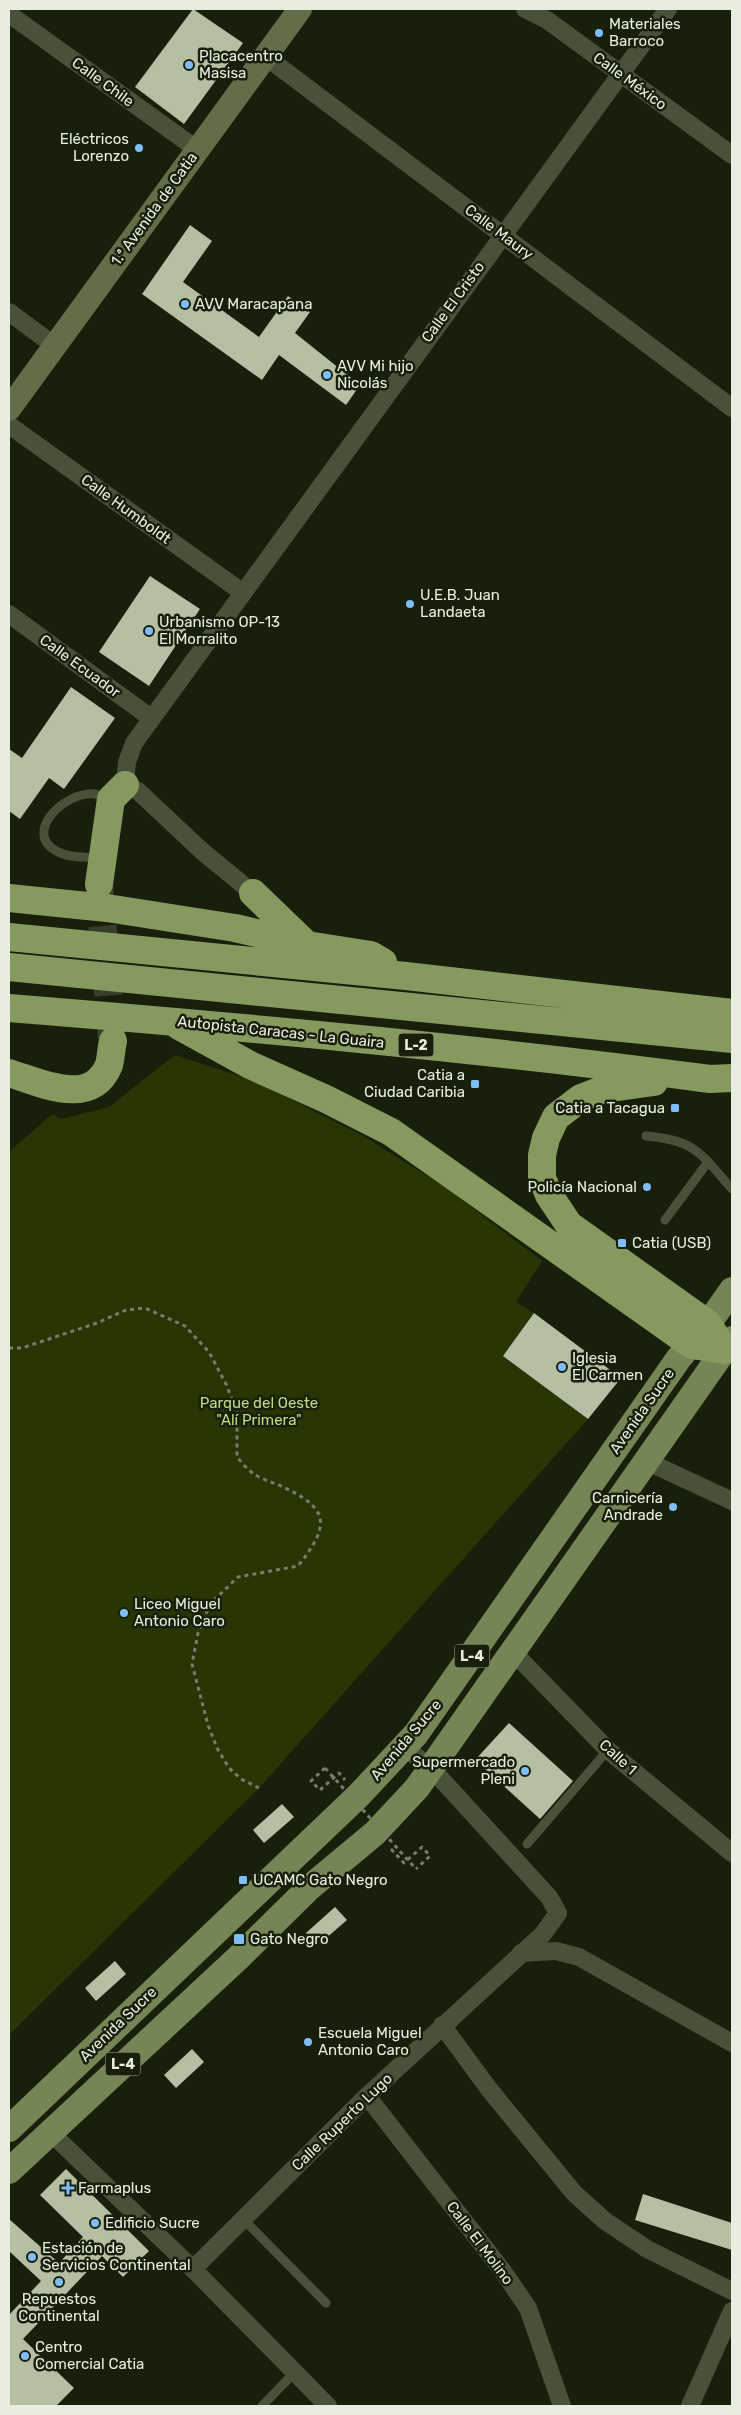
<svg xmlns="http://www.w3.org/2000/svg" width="741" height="2415" font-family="Rubik,sans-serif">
<rect width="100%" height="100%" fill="#181f0a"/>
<path fill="#293604" d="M 175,1055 L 255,1081 L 365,1137 L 448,1189 L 542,1261 L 516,1302 L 534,1313 L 503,1356 L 588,1419 L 259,1788 L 9,2035 L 9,1152 L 52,1114 L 61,1119 L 109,1107 Z"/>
<path fill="#b5bfa4" d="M 193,9 L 243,43 L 184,124 L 135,87 Z
M 190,225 L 212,241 L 183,282 L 259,337 L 288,296 L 310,312 L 295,333 L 360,385 L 346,405 L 279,355 L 262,380 L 142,294 Z
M 150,576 L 200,609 L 149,686 L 99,652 Z
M 71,687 L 115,718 L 64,789 L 49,778 L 20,819 L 9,811 L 9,749 L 22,758 Z
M 534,1313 L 621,1378 L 588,1419 L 503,1356 Z
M 509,1723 L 573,1781 L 540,1819 L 475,1760 Z
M 282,1804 L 294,1817 L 264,1843 L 253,1830 Z
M 335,1907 L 347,1920 L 317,1946 L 306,1933 Z
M 115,1961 L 126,1974 L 96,2001 L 85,1988 Z
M 192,2049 L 204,2062 L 176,2088 L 164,2075 Z
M 66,2169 L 149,2251 L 123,2277 L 102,2256 L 23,2339 L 74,2388 L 56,2406 L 9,2406 L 9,2315 L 41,2281 L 9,2251 L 9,2219 L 59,2263 L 83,2237 L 40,2195 Z
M 643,2194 L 732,2223 L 732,2250 L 635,2220 Z"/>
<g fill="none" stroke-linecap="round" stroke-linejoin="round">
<path stroke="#373e2a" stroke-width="28" stroke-dasharray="28 14" stroke-linecap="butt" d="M 99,884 L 112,1040"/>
<path stroke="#777d6b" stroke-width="3" stroke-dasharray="4 4" stroke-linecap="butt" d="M 9,1348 L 22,1348 L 97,1323 L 126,1310 L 145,1308 L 185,1326 L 209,1352 L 226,1384 L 237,1412 L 237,1457 C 242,1463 248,1470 254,1474 C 261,1479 271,1482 279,1485 C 329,1508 332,1523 298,1566 L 238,1577 L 210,1604 L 198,1633 L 192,1664 L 208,1725 L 217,1748 L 229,1768 L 241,1779 L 259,1788
M 325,1768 L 311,1781 L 320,1790 L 339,1773 L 345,1780
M 391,1849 L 404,1863 L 422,1847 L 430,1856 L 416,1869"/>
<path stroke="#49513a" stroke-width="9" d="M 101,858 C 89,857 74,858 63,854 C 18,838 62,791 95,794 C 100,795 105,797 110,799
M 646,1136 C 696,1140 701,1154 732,1189
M 665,1220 L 708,1162
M 527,1844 L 608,1750
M 243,2219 L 326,2303
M 262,2406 L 295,2372"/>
<path stroke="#49513a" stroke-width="18" d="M 525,9 L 547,20 L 732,155
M 9,14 L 198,150
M 265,56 L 732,408
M 9,312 L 55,346
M 9,425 L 242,592
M 9,614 L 151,718
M 253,893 L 203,852 L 138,791 L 125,785 L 127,762 L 134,743 L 668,9
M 646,1461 L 732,1501
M 512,1651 L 608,1750 L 732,1853
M 521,1953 L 556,1951 L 579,1957 L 732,2043
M 442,2025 L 489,2089 L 574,2193 L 605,2221 L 647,2249 L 732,2291
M 367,2096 L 502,2270 L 528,2308 L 562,2406
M 50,2132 L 193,2269 L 328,2406
M 193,2269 L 367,2096 L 543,1934 L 558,1913 L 549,1897 L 431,1768 L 404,1747
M 690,2406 L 732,2311"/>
<path stroke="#626e49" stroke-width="24" d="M 9,409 L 300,9"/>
<path stroke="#758555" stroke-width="26" d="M 9,2129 L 358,1796 L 416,1734 L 679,1358 L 708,1324 L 732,1290
M 9,2171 L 238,1958 L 309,1888 L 375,1833 L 417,1788 L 732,1339"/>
<path stroke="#869a60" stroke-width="28" d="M 99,884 L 111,799 L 125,785
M 253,893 L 307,945
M 9,898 L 107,908 L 235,928 L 307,945 L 371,955 L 383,962
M 9,937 L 406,976 L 732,1013
M 9,967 L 732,1039
M 9,1008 C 243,1027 477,1048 710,1079 L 732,1078
M 179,1026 L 250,1065 L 326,1099 L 391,1132 L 692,1345 L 724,1350
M 9,1073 C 41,1083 91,1108 109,1065 C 111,1058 111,1049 113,1041
M 654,1082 L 604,1089 L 581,1098 L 556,1117 L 546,1138 L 542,1155 L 542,1178 L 549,1195 L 569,1225 L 708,1324 L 724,1350"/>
<path stroke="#777d6b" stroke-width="3" stroke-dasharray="4 4" stroke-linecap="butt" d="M 325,1768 L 416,1869"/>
</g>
<g fill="#7fbdfa" stroke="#181f0a" stroke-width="2">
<circle cx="599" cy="33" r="5"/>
<circle cx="189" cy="65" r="5"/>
<circle cx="139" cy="148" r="5"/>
<circle cx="185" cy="304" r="5"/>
<circle cx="327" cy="375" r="5"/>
<circle cx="410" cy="604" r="5"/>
<circle cx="149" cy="631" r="5"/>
<rect x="470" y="1079" width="10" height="10" rx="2.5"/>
<rect x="670" y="1103" width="10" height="10" rx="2.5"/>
<circle cx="647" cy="1187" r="5"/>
<rect x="617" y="1238" width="10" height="10" rx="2.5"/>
<circle cx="562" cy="1367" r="5"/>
<circle cx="673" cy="1507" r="5"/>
<circle cx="124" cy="1613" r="5"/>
<circle cx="525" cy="1771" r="5"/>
<rect x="238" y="1875" width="10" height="10" rx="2.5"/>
<rect x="233" y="1933" width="12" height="12" rx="2.5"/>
<circle cx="308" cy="2042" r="5"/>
<path d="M65.5 2180.5h5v5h5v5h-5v5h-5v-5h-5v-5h5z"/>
<circle cx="95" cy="2223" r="5"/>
<circle cx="32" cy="2257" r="5"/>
<circle cx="59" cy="2282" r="5"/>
<circle cx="25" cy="2356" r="5"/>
</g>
<g text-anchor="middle" stroke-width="5" stroke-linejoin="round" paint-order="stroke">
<g fill="#181f0a" stroke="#aaaf9f" stroke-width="1">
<rect x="398.5" y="1033.5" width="35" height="23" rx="4"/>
<rect x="454.5" y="1644.5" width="35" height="23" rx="4"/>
<rect x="105.5" y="2052.5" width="35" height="23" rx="4"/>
</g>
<g font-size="14" font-weight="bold" fill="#e8eddf">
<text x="416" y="1050">L-2</text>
<text x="472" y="1661">L-4</text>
<text x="123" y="2069">L-4</text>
</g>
<g font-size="15" fill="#e8eddf" stroke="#181f0a" text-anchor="start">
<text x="609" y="29">Materiales<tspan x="609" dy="17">Barroco</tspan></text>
<text x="199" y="61">Placacentro<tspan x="199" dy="17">Masisa</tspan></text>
<text x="129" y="144" text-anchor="end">Eléctricos<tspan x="129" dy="17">Lorenzo</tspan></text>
<text x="195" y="309">AVV Maracapana</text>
<text x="337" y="371">AVV Mi hijo<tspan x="337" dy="17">Nicolás</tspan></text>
<text x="420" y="600">U.E.B. Juan<tspan x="420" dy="17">Landaeta</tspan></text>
<text x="159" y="627">Urbanismo OP-13<tspan x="159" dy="17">El Morralito</tspan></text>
<text x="465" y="1080" text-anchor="end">Catia a<tspan x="465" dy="17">Ciudad Caribia</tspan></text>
<text x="665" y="1113" text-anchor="end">Catia a Tacagua</text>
<text x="637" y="1192" text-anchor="end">Policía Nacional</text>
<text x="632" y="1248">Catia (USB)</text>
<text x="572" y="1363">Iglesia<tspan x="572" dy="17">El Carmen</tspan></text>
<text x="663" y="1503" text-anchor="end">Carnicería<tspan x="663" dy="17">Andrade</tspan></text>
<text x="134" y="1609">Liceo Miguel<tspan x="134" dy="17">Antonio Caro</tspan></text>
<text x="515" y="1767" text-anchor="end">Supermercado<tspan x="515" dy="17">Pleni</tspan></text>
<text x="253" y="1885">UCAMC Gato Negro</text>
<text x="250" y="1944">Gato Negro</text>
<text x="318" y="2038">Escuela Miguel<tspan x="318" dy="17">Antonio Caro</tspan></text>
<text x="78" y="2193">Farmaplus</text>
<text x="105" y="2228">Edificio Sucre</text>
<text x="42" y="2253">Estación de<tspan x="42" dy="17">Servicios Continental</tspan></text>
<text x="59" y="2304" text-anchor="middle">Repuestos<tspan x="59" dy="17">Continental</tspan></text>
<text x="35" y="2352">Centro<tspan x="35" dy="17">Comercial Catia</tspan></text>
</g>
<g font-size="15" fill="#e8eddf" stroke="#181f0a">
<text transform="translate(630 81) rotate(36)" y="5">Calle México</text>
<text transform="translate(103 82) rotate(36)" y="5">Calle Chile</text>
<text transform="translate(154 209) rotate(-54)" y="5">1.ª Avenida de Catia</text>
<text transform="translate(499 232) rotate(37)" y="5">Calle Maury</text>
<text transform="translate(453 302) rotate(-54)" y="5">Calle El Cristo</text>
<text transform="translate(126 509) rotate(36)" y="5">Calle Humboldt</text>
<text transform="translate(80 666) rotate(36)" y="5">Calle Ecuador</text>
<text transform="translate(281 1032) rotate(6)" y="5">Autopista Caracas - La Guaira</text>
<text transform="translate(642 1411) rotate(-55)" y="5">Avenida Sucre</text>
<text transform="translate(406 1740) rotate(-50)" y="5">Avenida Sucre</text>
<text transform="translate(618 1757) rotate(42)" y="5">Calle 1</text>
<text transform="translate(118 2024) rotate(-44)" y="5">Avenida Sucre</text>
<text transform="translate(342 2122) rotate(-44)" y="5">Calle Ruperto Lugo</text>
<text transform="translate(480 2243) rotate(53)" y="5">Calle El Molino</text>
</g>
<g font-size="15" fill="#c0dc87" stroke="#181f0a">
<text x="259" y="1408">Parque del Oeste<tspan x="259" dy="17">"Alí Primera"</tspan></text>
</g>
</g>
<rect width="741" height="2415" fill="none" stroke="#e8eddf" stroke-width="20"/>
</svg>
